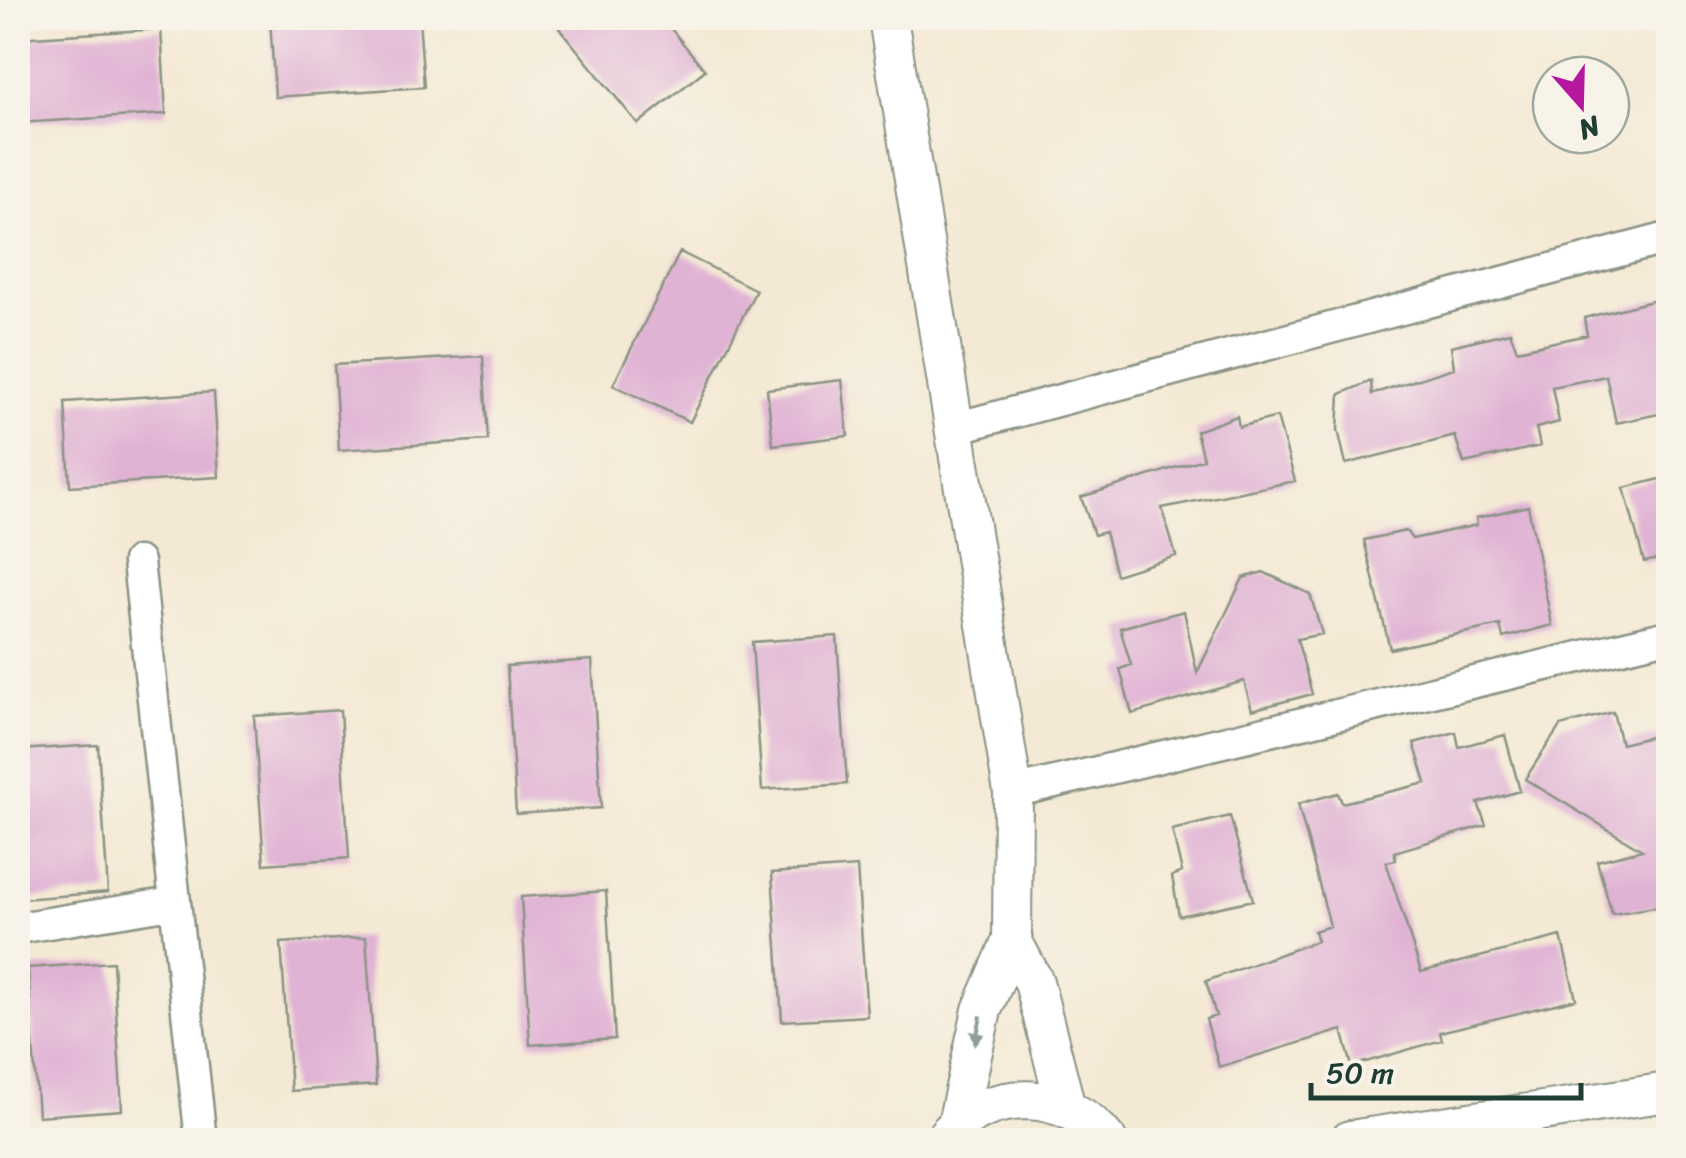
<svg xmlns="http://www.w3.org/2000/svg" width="1686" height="1158" font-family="Sriracha,sans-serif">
<rect width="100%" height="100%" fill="#f7f3e8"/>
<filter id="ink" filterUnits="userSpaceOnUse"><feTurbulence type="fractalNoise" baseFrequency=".01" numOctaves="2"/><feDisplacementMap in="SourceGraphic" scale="20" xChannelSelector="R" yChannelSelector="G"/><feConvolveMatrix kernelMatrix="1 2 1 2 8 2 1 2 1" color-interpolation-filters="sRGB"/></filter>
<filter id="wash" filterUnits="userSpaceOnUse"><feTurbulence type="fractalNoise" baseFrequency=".0048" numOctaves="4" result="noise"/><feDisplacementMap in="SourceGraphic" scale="40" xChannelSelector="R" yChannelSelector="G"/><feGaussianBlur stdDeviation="2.25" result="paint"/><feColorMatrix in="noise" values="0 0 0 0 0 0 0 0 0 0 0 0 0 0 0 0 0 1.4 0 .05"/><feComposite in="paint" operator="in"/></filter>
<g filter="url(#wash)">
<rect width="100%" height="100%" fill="#f4e9d4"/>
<g id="blocks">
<path fill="#e0b2d4" d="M 270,18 L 419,18 L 424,87 L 275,97 Z
M 551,18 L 662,18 L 705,70 L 638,124 Z
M 161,29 L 166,114 L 18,123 L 18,38 Z
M 680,252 L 756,290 L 690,422 L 613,385 Z
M 1668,297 L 1668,412 L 1616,423 L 1606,376 L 1552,387 L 1559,422 L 1536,428 L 1540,446 L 1464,463 L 1455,436 L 1346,464 L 1338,430 L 1340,394 L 1371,381 L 1372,394 L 1454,368 L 1451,346 L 1510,332 L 1517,350 L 1587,335 L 1584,318 Z
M 483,356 L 488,440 L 339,450 L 334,365 Z
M 842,380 L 848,436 L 773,445 L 767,389 Z
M 214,392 L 219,477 L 70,486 L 65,402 Z
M 1237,416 L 1239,427 L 1277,417 L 1295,481 L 1162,508 L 1176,556 L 1116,575 L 1105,532 L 1094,535 L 1081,497 L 1203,459 L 1196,431 Z
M 1668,477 L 1668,557 L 1644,562 L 1624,488 Z
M 1528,506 L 1552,625 L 1503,638 L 1500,625 L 1390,649 L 1364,540 L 1406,531 L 1412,539 L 1477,525 L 1476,518 Z
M 1263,572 L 1310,594 L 1322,634 L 1297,639 L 1312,694 L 1252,710 L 1244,681 L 1132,714 L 1120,669 L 1131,665 L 1120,628 L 1184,611 L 1197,673 L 1243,578 Z
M 837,636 L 847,784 L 762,790 L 752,642 Z
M 592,660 L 601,808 L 516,814 L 507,666 Z
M 340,710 L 349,858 L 264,864 L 254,716 Z
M 1613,712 L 1621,744 L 1658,735 L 1668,776 L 1668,905 L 1612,914 L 1597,861 L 1642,850 L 1525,779 L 1560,726 Z
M 1456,732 L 1459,747 L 1505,735 L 1520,791 L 1478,803 L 1486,825 L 1394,852 L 1396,860 L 1386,862 L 1421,972 L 1561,936 L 1576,999 L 1440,1032 L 1442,1040 L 1352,1066 L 1342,1030 L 1219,1067 L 1206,1019 L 1216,1016 L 1206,981 L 1317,941 L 1314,931 L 1330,926 L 1298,804 L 1338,793 L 1342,803 L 1426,783 L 1414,743 Z
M 98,745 L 108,892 L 23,899 L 18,750 Z
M 1230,816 L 1253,900 L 1179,916 L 1172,876 L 1182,872 L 1172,830 Z
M 857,867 L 867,1016 L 782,1021 L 772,873 Z
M 606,891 L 615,1039 L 530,1045 L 521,897 Z
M 366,937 L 376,1085 L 291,1091 L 281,943 Z
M 113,962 L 122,1110 L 38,1116 L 28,968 Z"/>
</g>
</g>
<g filter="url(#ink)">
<use href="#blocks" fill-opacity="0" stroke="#8a9384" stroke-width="2.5"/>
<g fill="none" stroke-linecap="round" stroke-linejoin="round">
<g stroke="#8a9384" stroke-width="35">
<path id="minor" d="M 955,428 L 1668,238
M 138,562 L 201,1140
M 1013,792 L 1668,636
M 18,928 L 172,903"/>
</g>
<g stroke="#8a9384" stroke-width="42">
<path id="tertiary" d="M 888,18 L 1013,792 L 1012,940 L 982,1010 L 957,1124
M 1012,940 L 1034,982 L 1066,1108
M 948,1134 C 992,1086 1067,1090 1107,1140
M 1350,1140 L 1668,1092"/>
</g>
<use href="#minor" stroke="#fff" stroke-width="30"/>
<use href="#tertiary" stroke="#fff" stroke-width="38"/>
</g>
<defs><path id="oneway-solid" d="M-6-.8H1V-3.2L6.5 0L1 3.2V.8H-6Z" transform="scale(2.5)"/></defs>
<use fill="#8f9e9a" href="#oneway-solid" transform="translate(978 1030) rotate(102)"/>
</g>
<rect width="1686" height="1158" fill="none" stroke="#f7f3e8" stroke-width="60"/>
<g transform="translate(1581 105) rotate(160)"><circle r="48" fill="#f7f3e8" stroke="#a1aaa0" stroke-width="2.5"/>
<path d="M0-8L18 38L0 25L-18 38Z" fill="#b5179e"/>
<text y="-15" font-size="28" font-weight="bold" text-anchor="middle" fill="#1f3d34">N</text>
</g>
<path d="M1311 1083v15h270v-15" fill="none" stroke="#1f3d34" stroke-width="5"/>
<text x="1326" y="1083" font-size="30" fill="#1f3d34" stroke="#f7f3e8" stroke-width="8" paint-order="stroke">50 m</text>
</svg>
